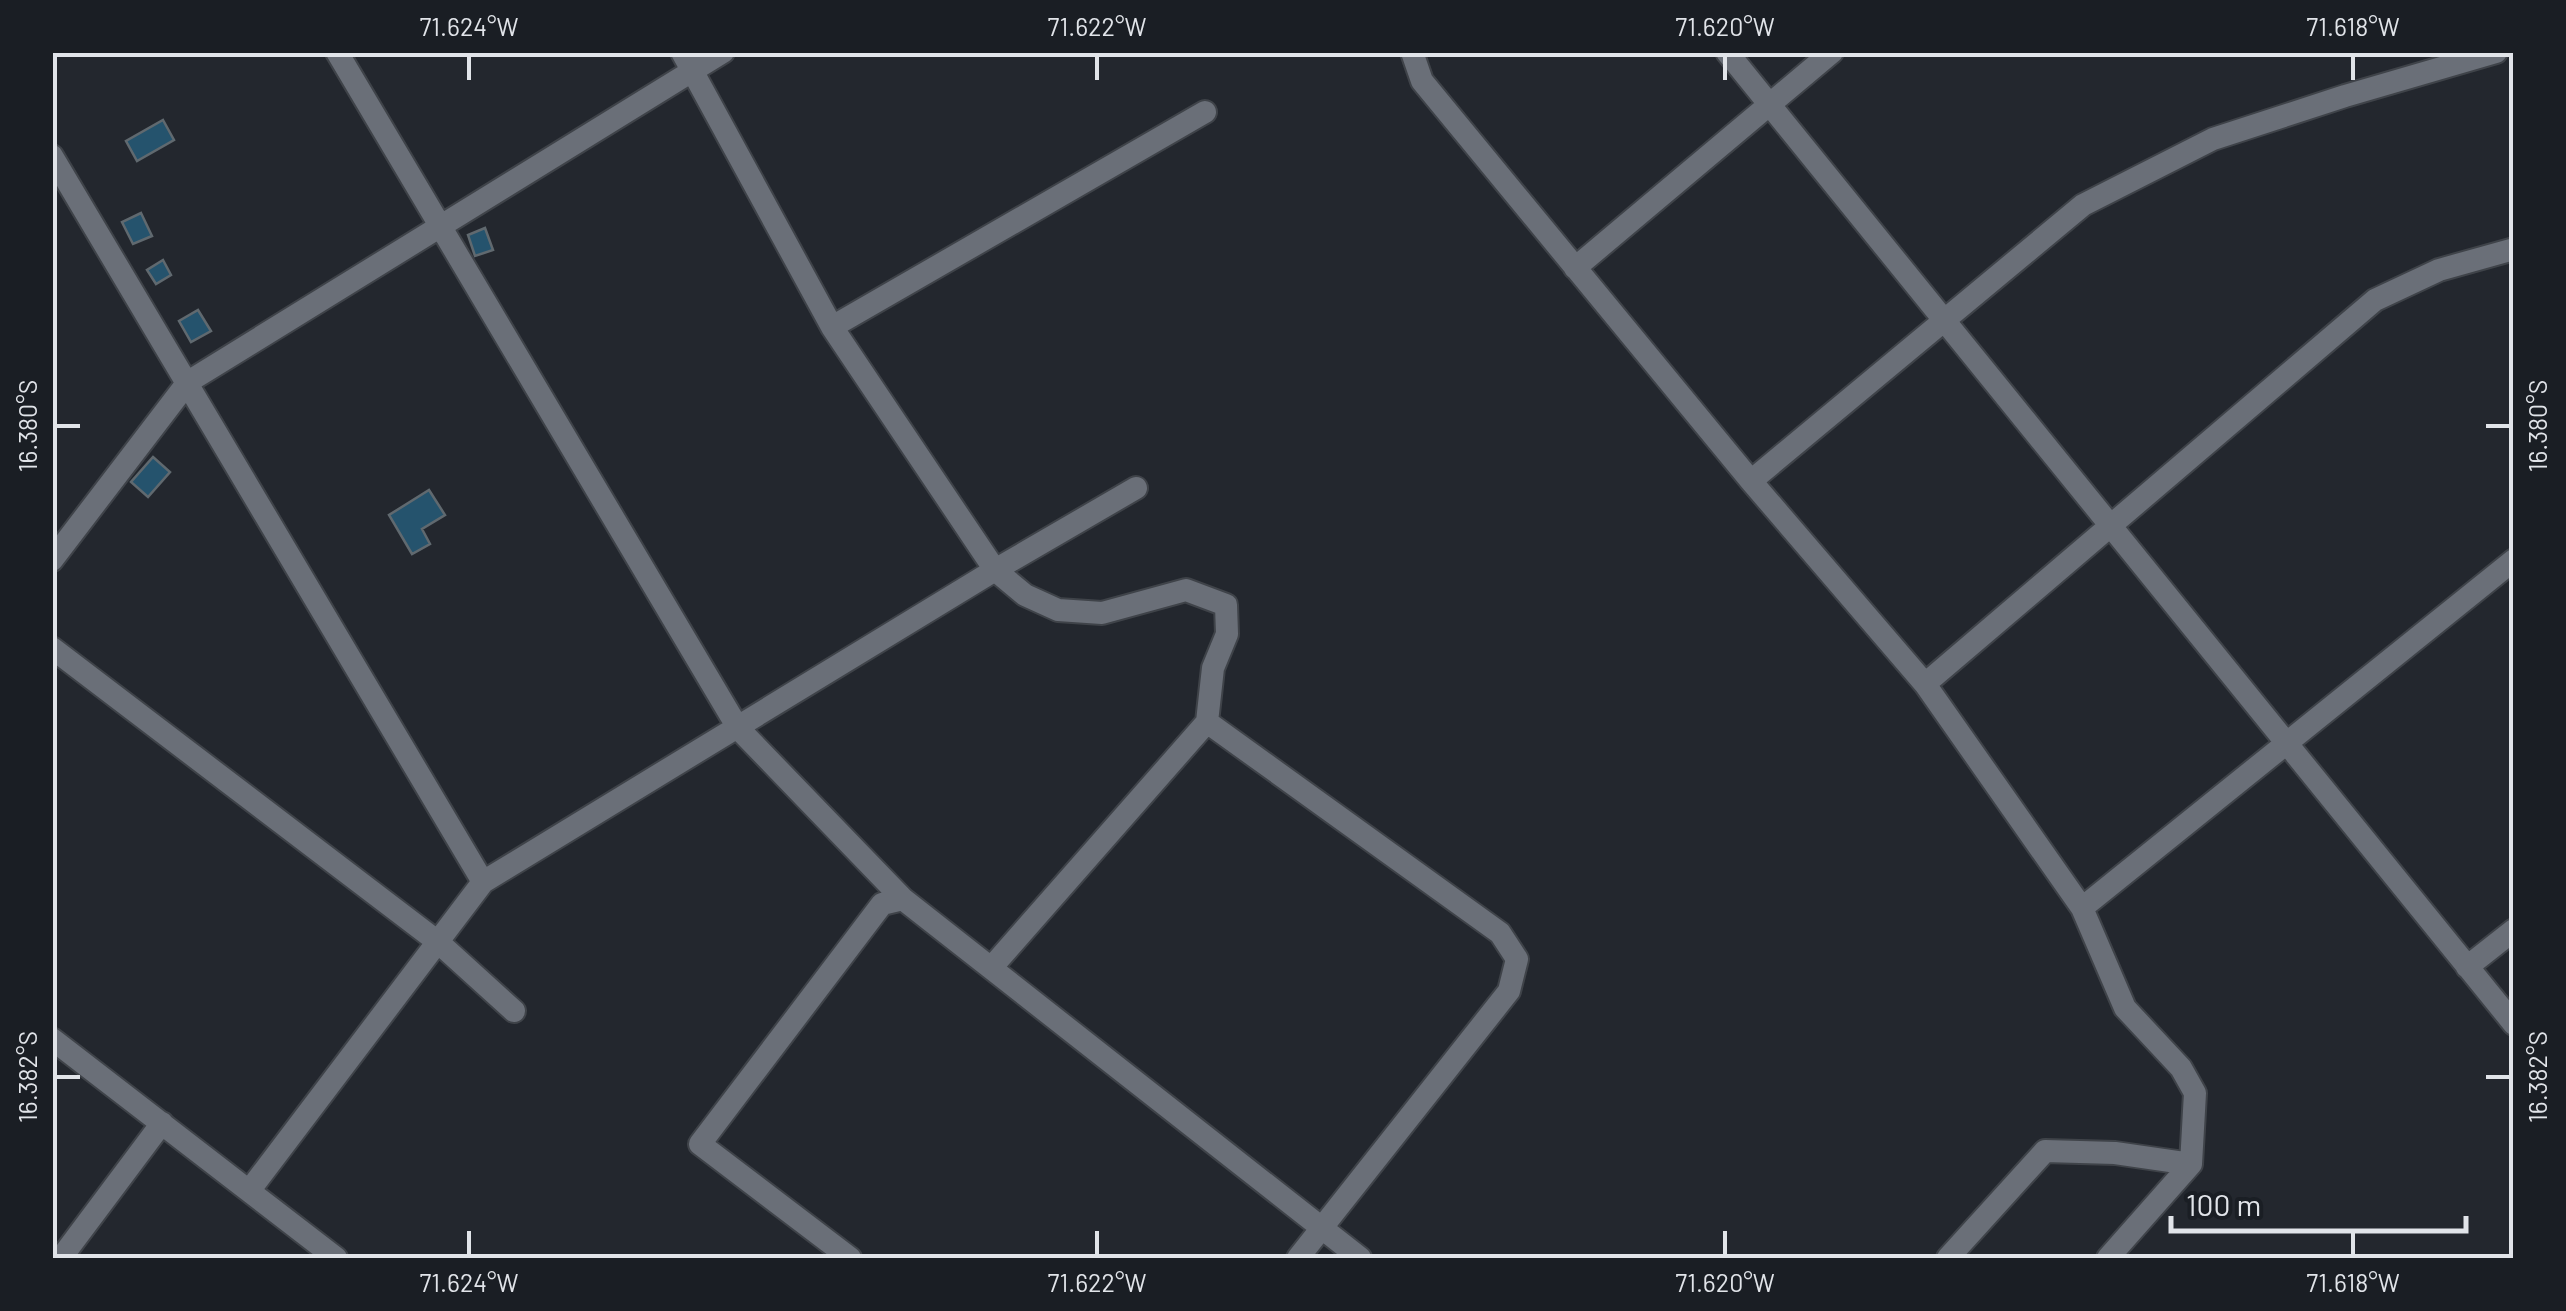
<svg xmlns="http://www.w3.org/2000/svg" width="2566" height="1311" font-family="Barlow,sans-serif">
<rect width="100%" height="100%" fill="#23272e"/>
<path fill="#25536d" stroke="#60696f" stroke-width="2.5" d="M 163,120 L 174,140 L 137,161 L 126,141 Z
M 141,213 L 152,236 L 133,244 L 122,222 Z
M 485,228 L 493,250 L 475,256 L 468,235 Z
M 163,260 L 171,275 L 156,284 L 147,270 Z
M 198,310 L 211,331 L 191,342 L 179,321 Z
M 153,457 L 170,472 L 148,497 L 131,482 Z
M 429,490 L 445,515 L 422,529 L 430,544 L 412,554 L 389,515 Z"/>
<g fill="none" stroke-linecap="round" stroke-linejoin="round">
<g stroke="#3f4349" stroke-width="26">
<path id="minor" d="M 337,52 L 738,728 L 903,899 L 1360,1258
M 682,52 L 832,327 L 995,570 L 1025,595 L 1058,610 L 1102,613 L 1186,590 L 1226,605 L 1227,634 L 1213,668 L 1207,722 L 1500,933 L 1517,959 L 1509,991 L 1298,1258
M 1412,52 L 1422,81 L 1751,481 L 1925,684 L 2082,908 L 2125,1008 L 2181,1068 L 2195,1093 L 2191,1164 L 2108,1258
M 1727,52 L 2514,1024
M 52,156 L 483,882
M 1575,268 L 1832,52
M 832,327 L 1205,112
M 1751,481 L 2083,205 L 2213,139 L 2345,96 L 2496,52
M 52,560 L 188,382 L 723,52
M 52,648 L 438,942 L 514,1011
M 1925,684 L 2375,300 L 2439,270 L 2514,249
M 2082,908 L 2514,560
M 2467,967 L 2514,930
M 991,968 L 1207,722
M 52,1039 L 336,1258
M 249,1191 L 483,882 L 995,570 L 1136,488
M 61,1258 L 162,1123
M 850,1258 L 700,1144 L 882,904 L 903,899
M 1948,1258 L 2045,1151 L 2115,1153 L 2191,1164"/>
</g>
<use href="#minor" stroke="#6a6f78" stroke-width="22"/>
</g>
<path fill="none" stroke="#e1e4e9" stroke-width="4" d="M 469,55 L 469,80M 1097,55 L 1097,80M 1725,55 L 1725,80M 2353,55 L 2353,80M 55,426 L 80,426M 2486,426 L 2511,426M 55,1077 L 80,1077M 2486,1077 L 2511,1077M 469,1231 L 469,1256M 1097,1231 L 1097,1256M 1725,1231 L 1725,1256M 2353,1231 L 2353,1256"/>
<rect width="2566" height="1311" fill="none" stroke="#1a1e24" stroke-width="110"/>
<path d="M2171 1216v15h295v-15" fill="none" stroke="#e1e4e9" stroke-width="5"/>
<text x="2186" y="1216" font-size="30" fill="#e1e4e9" stroke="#1a1e24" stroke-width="8" paint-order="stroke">100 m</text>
<rect x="55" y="55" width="2456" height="1201" fill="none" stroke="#e1e4e9" stroke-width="4"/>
<g font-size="25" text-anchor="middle" fill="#e1e4e9">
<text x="469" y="36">71.624°W</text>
<text x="1097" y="36">71.622°W</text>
<text x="1725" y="36">71.620°W</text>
<text x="2353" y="36">71.618°W</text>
<text transform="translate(28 426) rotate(-90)" y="9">16.380°S</text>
<text transform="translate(2538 426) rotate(-90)" y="9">16.380°S</text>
<text transform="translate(28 1077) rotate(-90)" y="9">16.382°S</text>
<text transform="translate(2538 1077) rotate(-90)" y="9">16.382°S</text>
<text x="469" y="1292">71.624°W</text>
<text x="1097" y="1292">71.622°W</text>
<text x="1725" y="1292">71.620°W</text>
<text x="2353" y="1292">71.618°W</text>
</g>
</svg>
